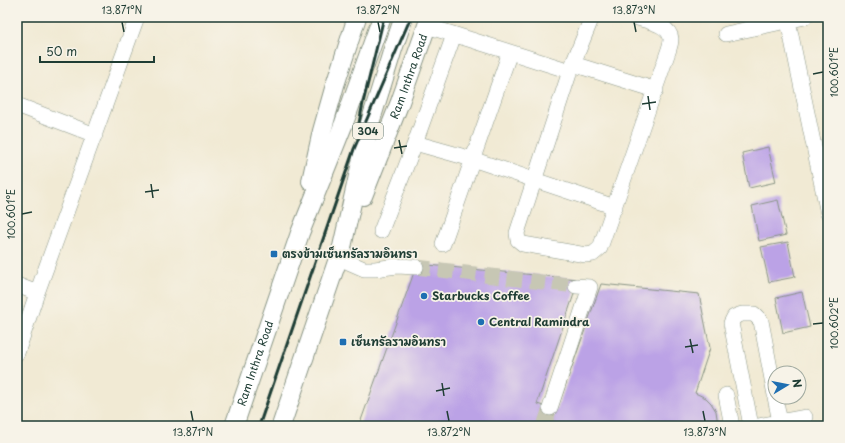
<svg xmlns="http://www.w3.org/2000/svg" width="845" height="443" font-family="'Playpen Sans','Playpen Sans Thai',sans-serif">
<rect width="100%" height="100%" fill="#f7f3e8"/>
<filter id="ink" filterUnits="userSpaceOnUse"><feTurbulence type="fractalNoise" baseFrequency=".025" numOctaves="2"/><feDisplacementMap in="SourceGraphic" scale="8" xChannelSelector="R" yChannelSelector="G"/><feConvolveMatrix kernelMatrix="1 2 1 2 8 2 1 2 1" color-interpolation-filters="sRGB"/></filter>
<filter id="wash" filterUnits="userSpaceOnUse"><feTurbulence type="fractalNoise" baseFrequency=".012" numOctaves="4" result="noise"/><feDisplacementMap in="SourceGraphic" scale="16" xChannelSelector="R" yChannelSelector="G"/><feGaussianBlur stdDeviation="0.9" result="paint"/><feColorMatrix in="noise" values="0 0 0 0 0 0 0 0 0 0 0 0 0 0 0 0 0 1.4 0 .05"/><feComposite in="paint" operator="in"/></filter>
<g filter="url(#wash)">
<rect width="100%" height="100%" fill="#f1ead4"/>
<g id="blocks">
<path fill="#bba2e6" d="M 768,147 L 776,182 L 749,188 L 742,153 Z
M 778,200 L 786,235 L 759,241 L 752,206 Z
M 788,242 L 795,277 L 769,282 L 761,247 Z
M 417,264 L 578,279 L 573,297 L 537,404 L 557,410 L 601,284 L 699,294 L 710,348 L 695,393 L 706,398 L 711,403 L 716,411 L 717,418 L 718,426 L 359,426 Z
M 802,292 L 810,327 L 783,333 L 776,298 Z"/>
</g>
</g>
<g filter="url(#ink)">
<use href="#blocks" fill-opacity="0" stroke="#889484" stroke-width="1"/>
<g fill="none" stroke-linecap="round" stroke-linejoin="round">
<path stroke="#c7c7b4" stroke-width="15" stroke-dasharray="15 8" stroke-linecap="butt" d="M 416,267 L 576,286
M 544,426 L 550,408"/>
<g stroke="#889484" stroke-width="16">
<path id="minor" d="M 592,17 L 570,71 L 517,233 L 518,240 L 523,244 L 586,255 L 593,254 L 600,248 L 669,49 C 670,46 671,42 671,39 C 670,24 646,21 634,17
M 788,21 L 828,214
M 427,26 L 570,71
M 726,34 L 805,17
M 573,64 L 656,90
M 17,105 L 95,135
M 415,143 L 472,159 L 615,207
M 381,231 L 415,143 L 454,35
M 443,244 L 510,52
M 339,258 L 364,269 L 375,269 L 397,266 L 416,267
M 17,285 L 37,293
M 17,353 L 37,293 L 137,17
M 726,395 L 732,426
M 775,397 L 780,422
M 550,408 L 590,287 L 576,286
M 751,426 L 731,323 L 734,317 L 742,314 L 754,314 L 761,321 L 775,395
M 758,426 L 805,417"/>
</g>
<g stroke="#889484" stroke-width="20">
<g id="major">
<path d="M 311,181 L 322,131 L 335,85 L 357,17"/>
<path id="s1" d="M 363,196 L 400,102 L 430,17"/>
<path id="s2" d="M 234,426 L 300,233 L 344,123 L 382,17"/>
<path d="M 281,426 L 342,247 L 370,123 L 393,49 L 404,17"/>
</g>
</g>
<use href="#minor" stroke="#fff" stroke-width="15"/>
<use href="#major" stroke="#fff" stroke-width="18"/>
<path stroke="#1f3d34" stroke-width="3" d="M 357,133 L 363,103 L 384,17
M 259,426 L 354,149 L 411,17"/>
</g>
</g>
<path fill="none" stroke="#1f3d34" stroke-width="1.5" d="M 122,22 L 124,32M 378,22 L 380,32M 634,22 L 636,32M 813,74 L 823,72M 648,96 L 650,110M 642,104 L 656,102M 399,140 L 402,154M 394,148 L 407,146M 151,184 L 153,198M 145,192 L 159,190M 22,214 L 32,212M 813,324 L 823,323M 690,339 L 693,353M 685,347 L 698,345M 442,383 L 444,396M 436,391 L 450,388M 191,411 L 193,421M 447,411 L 449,421M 703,411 L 705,421"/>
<g fill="#1f6fb2" stroke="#f7f3e8" stroke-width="1.5">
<rect x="270" y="250" width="8" height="8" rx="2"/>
<circle cx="424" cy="296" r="4"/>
<circle cx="481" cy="322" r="4"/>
<rect x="339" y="338" width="8" height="8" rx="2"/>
</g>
<g text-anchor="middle" stroke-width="3.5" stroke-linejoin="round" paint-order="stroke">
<rect fill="#f7f3e8" stroke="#60746a" stroke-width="1" x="353" y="123" width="30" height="16" rx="3"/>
<g font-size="10" font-weight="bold" fill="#1f3d34">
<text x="368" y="135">304</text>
</g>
<g font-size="11" fill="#1f3d34" stroke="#f7f3e8">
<text dy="4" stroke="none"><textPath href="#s1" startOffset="128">Ram Inthra Road</textPath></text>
<text dy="4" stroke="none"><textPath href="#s2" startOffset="66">Ram Inthra Road</textPath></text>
</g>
<g font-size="11" font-weight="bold" fill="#1f3d34" stroke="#f7f3e8" text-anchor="start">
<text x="282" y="258">ตรงข้ามเซ็นทรัลรามอินทรา</text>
<text x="432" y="300">Starbucks Coffee</text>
<text x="489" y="326">Central Ramindra</text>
<text x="351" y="346">เซ็นทรัลรามอินทรา</text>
</g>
</g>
<rect width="845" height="443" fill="none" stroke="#f7f3e8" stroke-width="44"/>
<g transform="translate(787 385) rotate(80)"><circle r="19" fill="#f7f3e8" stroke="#a1aaa0"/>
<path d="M0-3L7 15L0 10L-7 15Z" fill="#1f6fb2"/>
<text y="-6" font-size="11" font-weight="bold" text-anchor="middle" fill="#1f3d34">N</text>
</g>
<path d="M40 56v6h114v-6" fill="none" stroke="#1f3d34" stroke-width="2"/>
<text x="46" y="56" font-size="12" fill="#1f3d34" stroke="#f7f3e8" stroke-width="3" paint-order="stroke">50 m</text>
<rect x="22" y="22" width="801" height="399" fill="none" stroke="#1f3d34" stroke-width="1.5"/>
<g font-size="10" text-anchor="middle" fill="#1f3d34">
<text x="122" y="14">13.871°N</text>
<text x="378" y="14">13.872°N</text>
<text x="634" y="14">13.873°N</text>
<text transform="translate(834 72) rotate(-90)" y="4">100.601°E</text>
<text transform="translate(11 214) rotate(-90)" y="4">100.601°E</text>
<text transform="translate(834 323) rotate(-90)" y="4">100.602°E</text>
<text x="193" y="436">13.871°N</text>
<text x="449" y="436">13.872°N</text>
<text x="705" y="436">13.873°N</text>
</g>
</svg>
